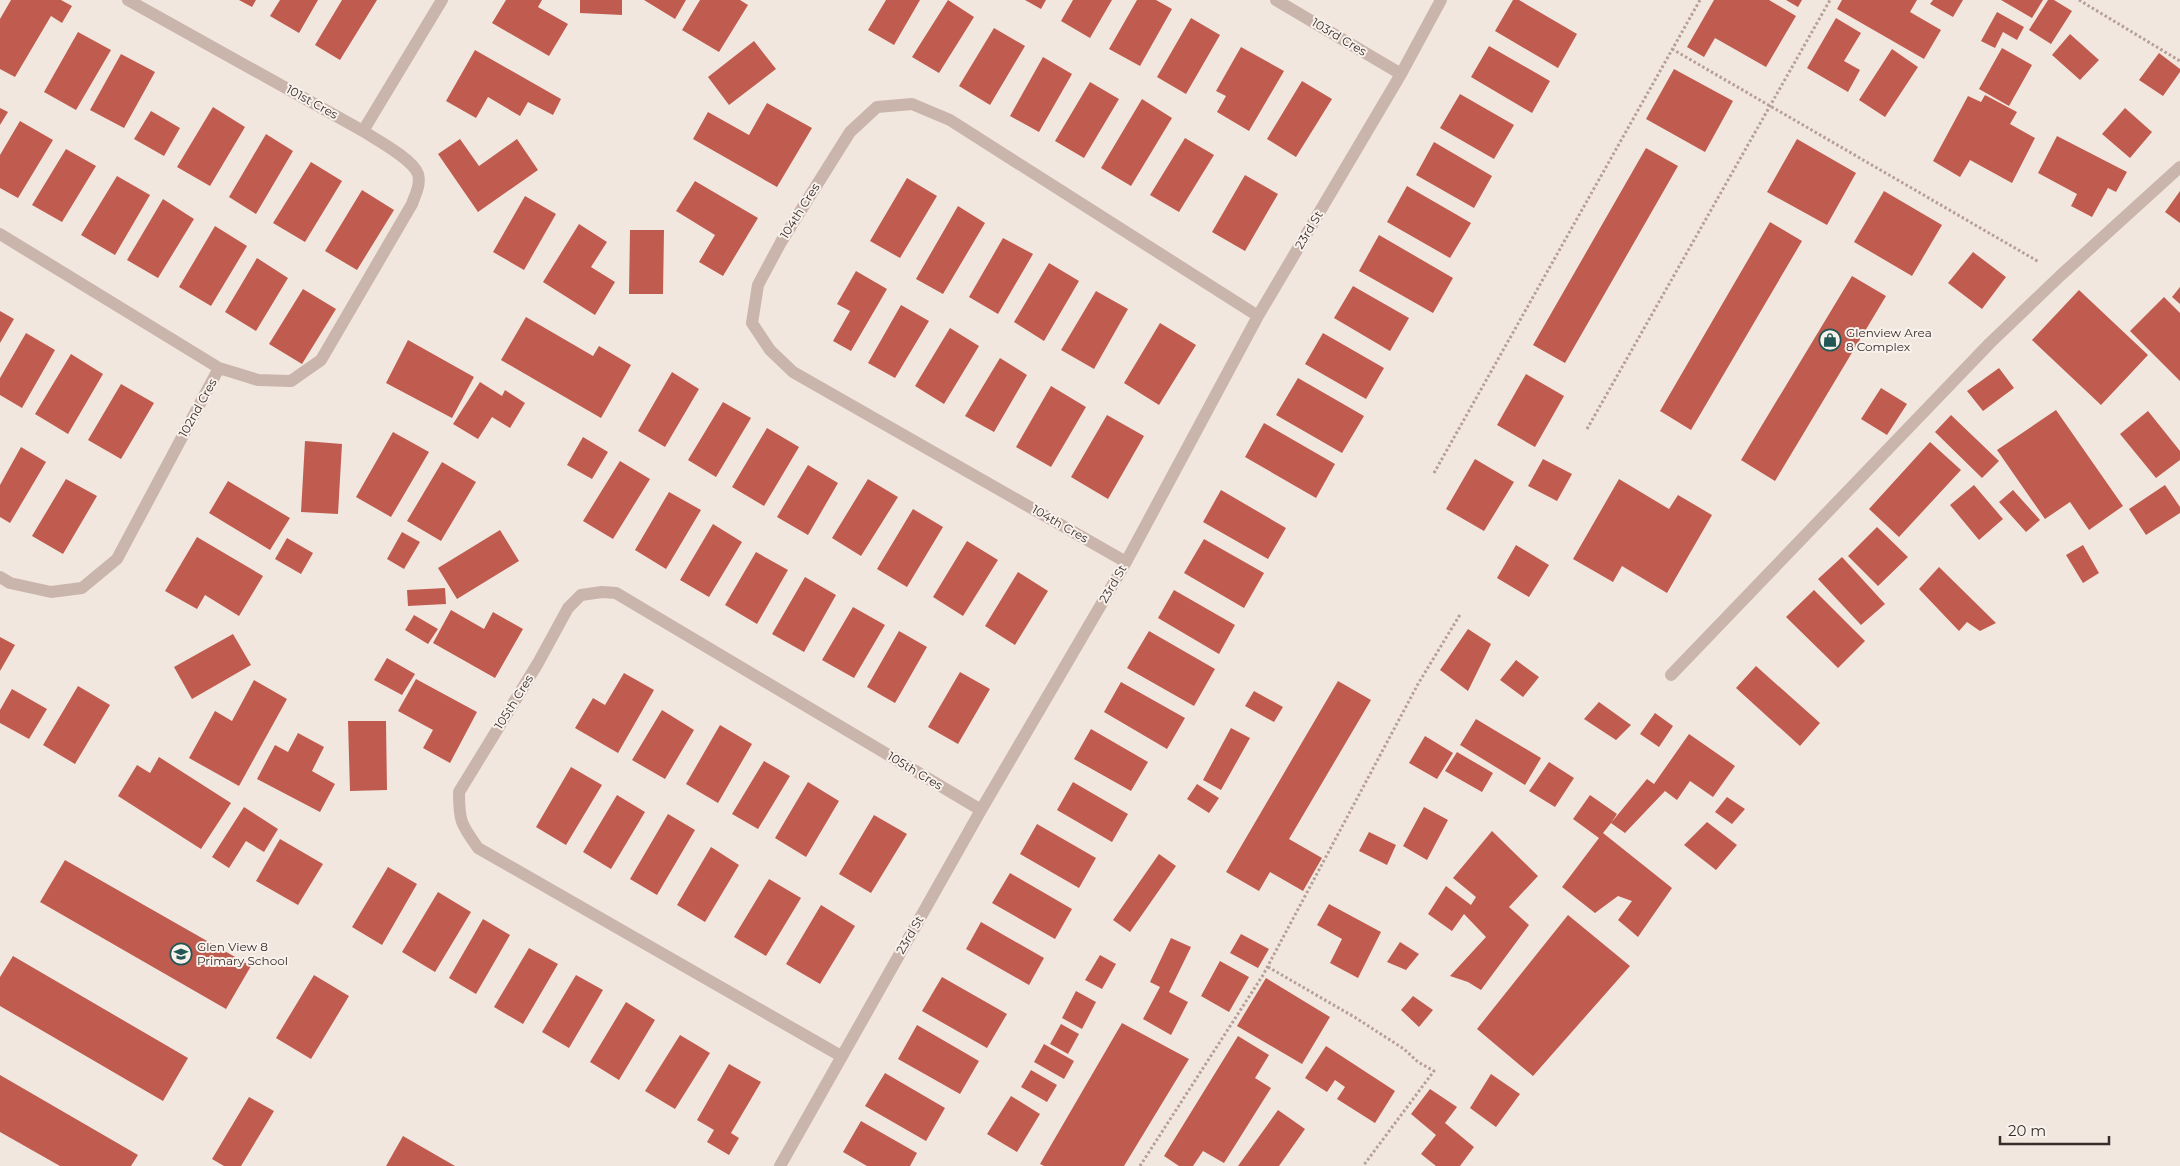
<svg xmlns="http://www.w3.org/2000/svg" width="2180" height="1166" font-family="Montserrat,sans-serif">
<rect width="100%" height="100%" fill="#f2e7df"/>
<path fill="#c05c4f" d="M 11,0 L 61,0 L 72,6 L 62,23 L 51,16 L 15,77 L 0,69 L 0,19 Z
M 239,0 L 256,0 L 252,7 Z
M 280,0 L 318,0 L 299,33 L 270,16 Z
M 342,0 L 377,0 L 340,60 L 315,45 Z
M 506,0 L 542,0 L 538,7 L 568,24 L 549,56 L 492,23 Z
M 580,0 L 622,0 L 622,15 L 580,13 Z
M 644,0 L 686,0 L 675,19 Z
M 700,0 L 740,0 L 748,5 L 719,52 L 682,30 Z
M 886,0 L 920,0 L 894,45 L 868,30 Z
M 948,0 L 974,17 L 939,73 L 912,57 Z
M 1025,0 L 1046,0 L 1041,9 Z
M 1073,0 L 1112,0 L 1090,38 L 1061,21 Z
M 1137,0 L 1156,0 L 1172,9 L 1140,66 L 1109,49 Z
M 1513,0 L 1519,0 L 1577,34 L 1558,68 L 1495,31 Z
M 1714,0 L 1769,0 L 1796,16 L 1766,67 L 1715,38 L 1704,57 L 1687,47 Z
M 1786,0 L 1802,0 L 1798,7 Z
M 1842,0 L 1917,0 L 1910,12 L 1941,30 L 1924,59 L 1837,9 Z
M 1933,0 L 1963,0 L 1953,17 L 1930,4 Z
M 2001,0 L 2043,0 L 2032,18 Z
M 2048,0 L 2054,0 L 2072,11 L 2051,44 L 2029,30 Z
M 1997,12 L 2024,27 L 2017,40 L 2003,32 L 1995,48 L 1981,41 Z
M 1191,18 L 1220,35 L 1186,94 L 1157,77 Z
M 1836,18 L 1861,33 L 1844,61 L 1860,70 L 1848,92 L 1807,68 Z
M 994,28 L 1025,46 L 990,105 L 959,86 Z
M 78,32 L 111,50 L 76,110 L 44,92 Z
M 2070,34 L 2099,60 L 2080,80 L 2052,55 Z
M 754,41 L 776,69 L 729,105 L 708,77 Z
M 1489,46 L 1550,81 L 1532,113 L 1471,77 Z
M 1241,47 L 1284,71 L 1249,131 L 1217,112 L 1226,96 L 1216,91 Z
M 2002,48 L 2032,65 L 2009,106 L 1979,89 Z
M 1892,49 L 1918,67 L 1885,117 L 1859,100 Z
M 475,50 L 561,99 L 553,115 L 528,102 L 520,116 L 488,97 L 476,118 L 446,101 Z
M 2159,53 L 2180,69 L 2180,72 L 2163,96 L 2139,80 Z
M 121,54 L 155,72 L 124,128 L 90,110 Z
M 1043,57 L 1072,74 L 1039,132 L 1010,116 Z
M 1674,69 L 1733,101 L 1705,152 L 1646,119 Z
M 1302,81 L 1332,99 L 1296,157 L 1267,139 Z
M 1090,82 L 1119,99 L 1084,158 L 1055,141 Z
M 1460,94 L 1514,125 L 1494,159 L 1440,128 Z
M 1985,95 L 2017,112 L 2010,124 L 2035,138 L 2012,183 L 1970,160 L 1960,177 L 1933,161 L 1968,96 L 1981,102 Z
M 1142,99 L 1172,118 L 1131,186 L 1101,168 Z
M 767,103 L 812,128 L 777,187 L 693,139 L 708,112 L 749,135 Z
M 213,107 L 245,127 L 210,186 L 177,167 Z
M 0,108 L 8,112 L 0,125 Z
M 2125,108 L 2152,132 L 2130,158 L 2102,134 Z
M 151,111 L 180,128 L 164,156 L 134,139 Z
M 20,121 L 53,140 L 18,198 L 0,188 L 0,155 Z
M 266,134 L 293,151 L 256,214 L 229,197 Z
M 2057,136 L 2127,172 L 2116,192 L 2108,188 L 2092,217 L 2071,206 L 2077,194 L 2038,173 Z
M 1185,138 L 1214,155 L 1179,212 L 1150,195 Z
M 460,139 L 479,166 L 517,139 L 538,170 L 478,212 L 438,154 Z
M 1797,139 L 1856,173 L 1827,225 L 1767,192 Z
M 1434,142 L 1492,176 L 1474,208 L 1416,175 Z
M 1646,148 L 1678,166 L 1565,363 L 1533,345 Z
M 66,149 L 96,166 L 62,222 L 32,205 Z
M 311,162 L 342,181 L 305,242 L 273,223 Z
M 1245,175 L 1278,194 L 1245,251 L 1212,232 Z
M 117,176 L 150,195 L 115,255 L 81,235 Z
M 907,178 L 937,196 L 900,258 L 870,241 Z
M 695,181 L 758,218 L 723,276 L 699,262 L 715,235 L 676,211 Z
M 1407,186 L 1471,223 L 1450,258 L 1387,222 Z
M 362,190 L 394,210 L 357,270 L 325,251 Z
M 1884,191 L 1942,225 L 1912,276 L 1854,242 Z
M 2180,191 L 2180,223 L 2165,212 Z
M 525,196 L 556,214 L 524,270 L 493,252 Z
M 163,199 L 194,219 L 158,278 L 127,260 Z
M 958,206 L 985,223 L 943,294 L 916,279 Z
M 1770,222 L 1802,241 L 1691,430 L 1660,411 Z
M 579,224 L 607,242 L 591,267 L 615,282 L 595,315 L 543,282 Z
M 215,226 L 247,246 L 211,306 L 179,287 Z
M 630,230 L 664,230 L 663,294 L 629,294 Z
M 1379,235 L 1453,278 L 1433,313 L 1359,271 Z
M 1003,238 L 1033,254 L 998,314 L 969,297 Z
M 1973,252 L 2006,277 L 1982,309 L 1948,283 Z
M 257,258 L 288,278 L 256,331 L 225,312 Z
M 1049,263 L 1079,281 L 1044,341 L 1014,322 Z
M 856,271 L 887,289 L 851,351 L 833,341 L 850,311 L 837,304 Z
M 1852,276 L 1886,296 L 1775,481 L 1741,460 Z
M 1353,286 L 1409,318 L 1390,351 L 1334,318 Z
M 2180,287 L 2180,304 L 2172,297 Z
M 303,289 L 336,309 L 302,364 L 269,344 Z
M 2079,290 L 2148,355 L 2101,405 L 2032,340 Z
M 1096,291 L 1128,309 L 1094,369 L 1061,350 Z
M 2164,297 L 2180,313 L 2180,381 L 2130,331 Z
M 901,305 L 929,321 L 895,378 L 868,363 Z
M 0,311 L 14,319 L 0,343 Z
M 526,317 L 593,356 L 599,346 L 631,365 L 601,418 L 501,360 Z
M 1160,323 L 1196,345 L 1159,405 L 1124,383 Z
M 950,328 L 979,346 L 944,404 L 915,386 Z
M 26,333 L 55,350 L 22,408 L 0,395 L 0,378 Z
M 1323,333 L 1384,368 L 1366,399 L 1305,364 Z
M 408,340 L 474,377 L 452,418 L 386,383 Z
M 71,354 L 103,374 L 68,434 L 35,414 Z
M 1000,358 L 1027,375 L 994,432 L 965,416 Z
M 1999,368 L 2014,388 L 1983,411 L 1967,391 Z
M 672,372 L 699,389 L 665,447 L 638,431 Z
M 1526,374 L 1564,396 L 1535,447 L 1497,425 Z
M 1298,378 L 1364,416 L 1342,453 L 1276,415 Z
M 480,382 L 502,396 L 505,390 L 525,403 L 510,428 L 492,417 L 478,439 L 453,424 Z
M 121,384 L 154,403 L 121,459 L 88,440 Z
M 1051,386 L 1086,407 L 1051,467 L 1016,447 Z
M 1881,388 L 1907,404 L 1887,435 L 1861,419 Z
M 723,402 L 751,418 L 716,477 L 688,460 Z
M 2056,410 L 2123,506 L 2089,530 L 2070,502 L 2045,519 L 1997,450 Z
M 2148,411 L 2180,451 L 2180,460 L 2156,478 L 2120,434 Z
M 1107,415 L 1144,436 L 1108,499 L 1071,477 Z
M 1951,415 L 1999,461 L 1982,478 L 1935,432 Z
M 1264,423 L 1335,464 L 1316,498 L 1245,457 Z
M 767,428 L 799,447 L 764,506 L 732,487 Z
M 393,432 L 429,452 L 391,517 L 356,497 Z
M 583,437 L 608,452 L 592,479 L 567,465 Z
M 305,441 L 342,444 L 338,514 L 301,512 Z
M 1930,442 L 1961,470 L 1899,537 L 1869,509 Z
M 21,447 L 46,462 L 10,523 L 0,517 L 0,485 Z
M 1475,459 L 1514,482 L 1484,531 L 1446,509 Z
M 1543,459 L 1572,474 L 1557,501 L 1528,486 Z
M 620,461 L 650,479 L 613,539 L 583,521 Z
M 442,462 L 476,482 L 441,541 L 407,521 Z
M 808,465 L 838,483 L 808,535 L 777,517 Z
M 66,479 L 97,496 L 63,554 L 32,536 Z
M 868,479 L 898,497 L 861,556 L 832,538 Z
M 1619,479 L 1669,509 L 1678,495 L 1712,515 L 1667,593 L 1622,566 L 1613,582 L 1573,559 Z
M 228,481 L 290,518 L 270,550 L 209,513 Z
M 1974,485 L 2003,519 L 1979,540 L 1950,505 Z
M 2165,485 L 2180,507 L 2180,513 L 2146,535 L 2129,509 Z
M 1221,490 L 1286,528 L 1268,559 L 1203,522 Z
M 2013,490 L 2040,520 L 2026,532 L 1999,502 Z
M 669,492 L 701,510 L 666,569 L 635,550 Z
M 913,509 L 943,527 L 907,587 L 877,569 Z
M 713,524 L 742,542 L 709,597 L 680,580 Z
M 1877,527 L 1908,557 L 1878,586 L 1848,556 Z
M 500,530 L 519,561 L 457,599 L 438,568 Z
M 402,532 L 420,542 L 404,569 L 387,559 Z
M 197,537 L 263,576 L 239,616 L 205,595 L 197,609 L 165,591 Z
M 287,538 L 313,553 L 301,574 L 275,559 Z
M 1204,539 L 1264,573 L 1244,608 L 1184,573 Z
M 967,541 L 998,560 L 963,616 L 933,597 Z
M 1516,545 L 1549,565 L 1529,597 L 1497,578 Z
M 2083,545 L 2099,573 L 2083,583 L 2066,555 Z
M 756,552 L 788,570 L 757,624 L 725,605 Z
M 1842,557 L 1885,604 L 1861,625 L 1818,579 Z
M 1939,567 L 1996,623 L 1980,631 L 1967,622 L 1959,631 L 1919,589 Z
M 1018,572 L 1048,591 L 1015,645 L 985,626 Z
M 805,577 L 836,595 L 804,652 L 772,634 Z
M 445,588 L 446,604 L 408,606 L 407,590 Z
M 1174,590 L 1235,625 L 1219,654 L 1158,618 Z
M 1814,590 L 1865,641 L 1838,668 L 1786,617 Z
M 853,607 L 885,625 L 854,678 L 822,660 Z
M 451,610 L 484,629 L 493,612 L 523,629 L 495,678 L 433,643 Z
M 414,615 L 438,629 L 428,644 L 405,630 Z
M 1468,629 L 1491,644 L 1468,691 L 1440,670 Z
M 899,631 L 927,647 L 895,703 L 867,687 Z
M 1149,631 L 1215,669 L 1194,706 L 1127,668 Z
M 233,634 L 251,665 L 192,699 L 174,667 Z
M 0,637 L 15,645 L 0,671 Z
M 387,658 L 415,674 L 402,695 L 374,680 Z
M 1516,660 L 1539,677 L 1523,697 L 1500,680 Z
M 1756,666 L 1820,723 L 1800,746 L 1736,688 Z
M 960,672 L 990,689 L 958,744 L 928,727 Z
M 624,673 L 654,690 L 618,753 L 575,728 L 593,698 L 605,705 Z
M 416,679 L 477,712 L 450,763 L 423,748 L 433,730 L 398,711 Z
M 254,680 L 287,699 L 239,786 L 189,758 L 215,711 L 232,721 Z
M 1338,681 L 1371,700 L 1289,839 L 1322,858 L 1303,891 L 1270,872 L 1259,891 L 1226,872 Z
M 1121,682 L 1185,718 L 1167,749 L 1104,712 Z
M 78,686 L 110,705 L 75,764 L 43,745 Z
M 12,689 L 47,709 L 29,739 L 0,723 L 0,710 Z
M 1254,691 L 1283,707 L 1274,722 L 1245,706 Z
M 1599,702 L 1631,725 L 1616,740 L 1584,719 Z
M 662,710 L 694,730 L 665,779 L 632,760 Z
M 1655,713 L 1673,726 L 1659,747 L 1640,734 Z
M 1476,719 L 1541,758 L 1525,785 L 1460,745 Z
M 348,721 L 386,721 L 387,790 L 350,791 Z
M 720,725 L 752,744 L 718,803 L 686,784 Z
M 1231,728 L 1250,738 L 1221,790 L 1203,780 Z
M 1091,729 L 1148,762 L 1131,791 L 1074,759 Z
M 298,733 L 324,747 L 312,771 L 335,784 L 320,812 L 257,779 L 275,745 L 288,752 Z
M 1689,734 L 1735,766 L 1713,797 L 1690,781 L 1677,800 L 1665,791 L 1625,833 L 1611,823 L 1603,833 L 1672,888 L 1638,937 L 1618,920 L 1632,901 L 1618,896 L 1595,913 L 1562,887 L 1599,838 L 1573,819 L 1590,795 L 1617,814 L 1611,823 L 1647,779 L 1654,784 Z
M 1425,736 L 1453,753 L 1437,779 L 1409,763 Z
M 1457,752 L 1493,773 L 1482,792 L 1445,771 Z
M 159,757 L 231,803 L 201,849 L 118,796 L 137,765 L 150,773 Z
M 764,761 L 790,776 L 758,829 L 732,814 Z
M 1549,762 L 1574,778 L 1555,807 L 1529,791 Z
M 571,767 L 602,785 L 566,845 L 536,827 Z
M 808,782 L 839,801 L 806,857 L 775,838 Z
M 1073,782 L 1128,814 L 1112,842 L 1057,810 Z
M 1197,784 L 1219,798 L 1209,813 L 1187,799 Z
M 617,795 L 645,812 L 611,869 L 583,852 Z
M 1727,797 L 1745,809 L 1732,824 L 1715,812 Z
M 244,807 L 278,829 L 264,852 L 246,841 L 229,868 L 212,857 Z
M 1424,807 L 1448,820 L 1427,860 L 1403,846 Z
M 668,814 L 695,830 L 657,895 L 630,879 Z
M 874,815 L 907,834 L 871,893 L 839,874 Z
M 1707,822 L 1737,845 L 1716,870 L 1684,845 Z
M 1037,824 L 1096,858 L 1079,888 L 1020,854 Z
M 1492,831 L 1538,876 L 1509,907 L 1529,925 L 1481,990 L 1468,982 L 1450,976 L 1486,937 L 1464,914 L 1452,931 L 1428,914 L 1446,886 L 1471,905 L 1476,897 L 1453,878 Z
M 1369,832 L 1396,845 L 1387,865 L 1359,851 Z
M 280,839 L 323,864 L 298,905 L 256,881 Z
M 711,847 L 739,865 L 705,922 L 677,905 Z
M 1159,854 L 1176,866 L 1130,932 L 1113,920 Z
M 65,860 L 251,966 L 226,1009 L 40,902 Z
M 388,867 L 417,884 L 382,945 L 352,927 Z
M 1010,873 L 1072,909 L 1055,939 L 992,903 Z
M 769,879 L 801,898 L 766,956 L 734,937 Z
M 438,892 L 471,912 L 435,972 L 402,952 Z
M 1329,904 L 1381,932 L 1358,978 L 1330,963 L 1342,939 L 1317,925 Z
M 821,905 L 855,926 L 820,984 L 786,964 Z
M 1568,915 L 1630,966 L 1533,1076 L 1477,1029 Z
M 483,919 L 510,935 L 476,994 L 449,978 Z
M 981,922 L 1044,958 L 1029,985 L 966,949 Z
M 1241,934 L 1269,949 L 1258,968 L 1230,953 Z
M 1171,938 L 1191,947 L 1169,992 L 1188,1002 L 1171,1035 L 1143,1019 L 1160,987 L 1150,982 Z
M 1400,942 L 1419,954 L 1406,970 L 1387,962 Z
M 529,948 L 558,964 L 523,1024 L 494,1007 Z
M 1100,955 L 1116,964 L 1102,989 L 1085,980 Z
M 13,956 L 188,1058 L 163,1101 L 0,1006 L 0,977 Z
M 1220,961 L 1249,977 L 1229,1012 L 1201,996 Z
M 314,975 L 349,996 L 311,1059 L 276,1038 Z
M 576,975 L 603,990 L 569,1048 L 542,1032 Z
M 942,977 L 1007,1014 L 987,1048 L 922,1011 Z
M 1266,978 L 1330,1017 L 1302,1064 L 1237,1026 Z
M 1076,991 L 1096,1002 L 1082,1029 L 1062,1018 Z
M 1413,996 L 1433,1010 L 1419,1027 L 1401,1010 Z
M 626,1002 L 655,1020 L 619,1080 L 590,1062 Z
M 1122,1023 L 1189,1059 L 1124,1166 L 1044,1166 L 1040,1164 Z
M 1061,1024 L 1079,1034 L 1068,1054 L 1050,1044 Z
M 917,1025 L 979,1061 L 960,1094 L 898,1059 Z
M 680,1035 L 710,1053 L 675,1109 L 645,1091 Z
M 1238,1036 L 1269,1055 L 1255,1078 L 1271,1088 L 1224,1163 L 1203,1151 L 1193,1166 L 1179,1166 L 1164,1156 Z
M 1044,1044 L 1074,1061 L 1064,1079 L 1034,1062 Z
M 1326,1046 L 1395,1091 L 1375,1123 L 1337,1099 L 1345,1087 L 1335,1080 L 1327,1092 L 1305,1078 Z
M 729,1064 L 761,1082 L 731,1133 L 739,1138 L 729,1155 L 707,1142 L 714,1130 L 697,1120 Z
M 1031,1070 L 1057,1085 L 1047,1102 L 1021,1087 Z
M 885,1073 L 945,1108 L 926,1141 L 865,1106 Z
M 1491,1074 L 1520,1094 L 1496,1127 L 1470,1108 Z
M 0,1075 L 138,1155 L 131,1166 L 60,1166 L 0,1132 Z
M 1430,1089 L 1457,1107 L 1445,1123 L 1474,1147 L 1460,1166 L 1436,1166 L 1421,1154 L 1436,1135 L 1411,1114 Z
M 1011,1096 L 1040,1114 L 1017,1152 L 987,1134 Z
M 249,1097 L 274,1111 L 241,1166 L 224,1166 L 212,1159 Z
M 1278,1110 L 1305,1129 L 1279,1166 L 1238,1166 Z
M 861,1121 L 917,1153 L 910,1166 L 867,1166 L 843,1152 Z
M 403,1136 L 455,1166 L 386,1166 Z"/>
<g fill="none" stroke-linecap="round" stroke-linejoin="round">
<path stroke="#b59f96" stroke-width="3" stroke-dasharray="2.5 2.5" stroke-linecap="butt" d="M 2079,0 L 2180,61
M 1672,49 L 2039,262
M 1587,429 L 1830,0
M 1434,473 L 1700,0
M 1268,967 L 1356,1018 L 1404,1049 L 1418,1062 L 1434,1071 L 1363,1166
M 1140,1166 L 1263,975 L 1418,684 L 1461,613"/>
<path stroke="#cab5ac" stroke-width="12" d="M 1671,675 L 1990,343 L 2061,275 L 2180,167"/>
<path stroke="#cab5ac" stroke-width="12" d="M 128,0 L 363,131 L 442,0
M 1276,0 L 1401,74
M 0,234 L 219,368 L 117,559 L 82,588 L 51,592 L 10,583 L 0,577
M 219,368 L 258,380 L 291,381 L 321,360 L 412,204 C 415,195 421,185 418,174 C 413,159 377,140 363,131
M 1126,562 L 793,372 L 770,350 L 752,323 L 758,285 L 781,242 L 850,132 L 877,107 L 912,104 L 950,120 L 1258,316
M 841,1056 L 478,848 C 461,824 459,822 459,792 L 538,663 L 568,608 L 581,595 L 602,592 L 616,593 L 981,810
M 780,1166 L 981,810 L 1126,562 L 1258,316 L 1401,74 L 1441,0"/>
</g>
<defs>
<g id="shop-ring" transform="scale(1.125)"><circle r="9.5" fill="#f9f1ec" stroke="#225854" stroke-width="1.5"/><path d="M-5-2.5h2.3a2.7 3.5 0 0 1 5.4 0H5L5.5 6h-11ZM-1.5-2.5h3a1.5 2.3 0 0 0-3 0Z" fill="#225854"/></g>
<g id="school-ring" transform="scale(1.125)"><circle r="9.5" fill="#f9f1ec" stroke="#225854" stroke-width="1.5"/><path d="M0-5L7-2L0 1L-7-2ZM-4 1L0 2.5L4 1V4Q0 6-4 4Z" fill="#225854"/></g>
</defs>
<g fill-rule="evenodd">
<use href="#shop-ring" x="1830" y="340"/>
<use href="#school-ring" x="181" y="954"/>
</g>
<g text-anchor="middle" stroke-width="4" stroke-linejoin="round" paint-order="stroke">
<g font-size="12" fill="#382d2a" stroke="#f9f1ec">
<text transform="translate(1339 37) rotate(31)" y="4">103rd Cres</text>
<text transform="translate(312 102) rotate(29)" y="4">101st Cres</text>
<text transform="translate(800 211) rotate(-58)" y="4">104th Cres</text>
<text transform="translate(1309 230) rotate(-59)" y="4">23rd St</text>
<text transform="translate(198 408) rotate(-61)" y="4">102nd Cres</text>
<text transform="translate(1060 524) rotate(30)" y="4">104th Cres</text>
<text transform="translate(1113 584) rotate(-60)" y="4">23rd St</text>
<text transform="translate(514 702) rotate(-58)" y="4">105th Cres</text>
<text transform="translate(915 771) rotate(31)" y="4">105th Cres</text>
<text transform="translate(910 935) rotate(-60)" y="4">23rd St</text>
</g>
<g font-size="12" fill="#382d2a" stroke="#f9f1ec" text-anchor="start">
<text x="1846" y="337">Glenview Area<tspan x="1846" dy="14">8 Complex</tspan></text>
<text x="197" y="951">Glen View 8<tspan x="197" dy="14">Primary School</tspan></text>
</g>
</g>
<path d="M2000 1136v8h109v-8" fill="none" stroke="#382d2a" stroke-width="2.5"/>
<text x="2008" y="1136" font-size="15" fill="#382d2a" stroke="#f9f1ec" stroke-width="4" paint-order="stroke">20 m</text>
</svg>
